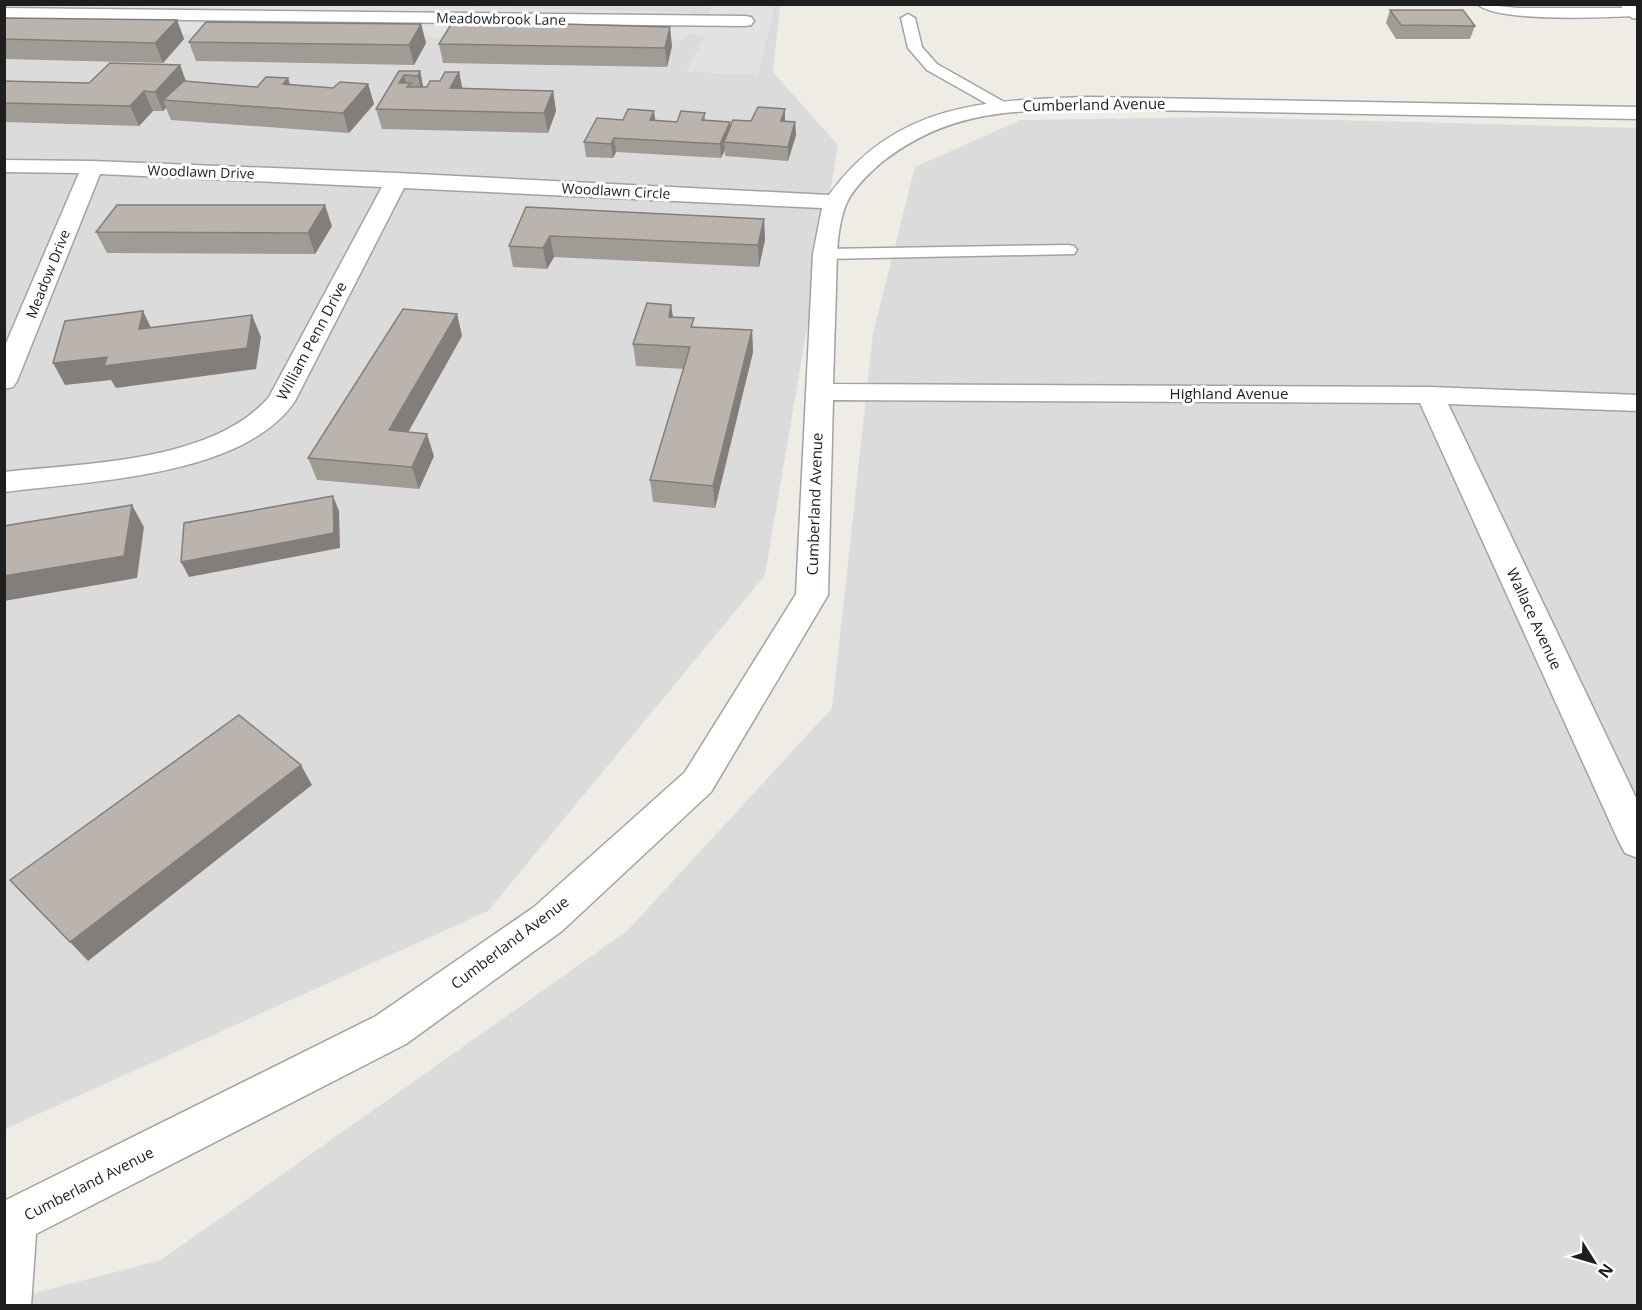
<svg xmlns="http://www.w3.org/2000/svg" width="1642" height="1310" font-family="'Open Sans',sans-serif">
<rect width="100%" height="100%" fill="#eeece5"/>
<path fill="#dcdbdb" d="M 12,4 L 780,5 L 773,72 L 838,145 L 765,575 L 488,911 L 5,1129 L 4,16 Z
M 1223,117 L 1637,128 L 1637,1305 L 5,1306 L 5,1301 L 161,1260 L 627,931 L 832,708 L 873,333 L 915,167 L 1020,120 Z"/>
<path fill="#e2e2e2" d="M 11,4 L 243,6 L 394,5 L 690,12 L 690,16 L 702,17 L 708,16 L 712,5 L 775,5 L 758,75 L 686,72 L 705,36 L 690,34 L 682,41 L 5,32 L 5,14 Z"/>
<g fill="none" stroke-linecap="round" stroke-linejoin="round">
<g stroke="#a2a2a2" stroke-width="3">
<path id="service" d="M 1477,4 L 1518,8 L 1637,8 L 1638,16 C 1606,17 1498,23 1477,4 Z
M 908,14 L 915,18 L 922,47 L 937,64 L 1006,103 L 1008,106 L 1006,109 L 996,109 L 927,70 L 908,48 L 901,18 Z
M 1068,245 L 1074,246 L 1077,250 L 1074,254 L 825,259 L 819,258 L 816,254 L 819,250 L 825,249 Z"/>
</g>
<g stroke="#a2a2a2" stroke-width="3">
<path id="minor" d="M 4,8 L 745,16 L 751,17 L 754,21 L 751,25 L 745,26 L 4,18 Z
M 1089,97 L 1638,107 L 1638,119 L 1089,109 C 1009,111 949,110 882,162 C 868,174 851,190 845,207 C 836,232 837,262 836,288 C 835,320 834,352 833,384 L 1430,387 L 1638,395 L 1638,411 L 1448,404 L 1638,802 L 1638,858 L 1625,853 L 1619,842 L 1420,403 L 833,400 L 828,595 L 711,792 L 562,931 L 406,1044 L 36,1234 L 31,1306 L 4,1306 L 4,1201 L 376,1016 L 534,907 L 685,772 L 796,594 L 813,254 L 822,208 L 404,188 L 295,401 C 244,477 89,481 4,492 L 4,472 C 86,463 213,462 269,397 L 382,187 L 100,174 L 17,381 L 13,387 L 4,389 L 4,348 L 79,173 L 4,172 L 4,160 L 92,161 L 397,173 L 829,195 C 896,103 985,100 1089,97 Z"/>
</g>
<g stroke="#a2a2a2" stroke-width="3">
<path id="tertiary" d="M 1619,4 L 1638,4 L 1638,19 L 1632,18 Z"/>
</g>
<use href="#service" fill="#fff" fill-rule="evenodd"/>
<use href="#minor" fill="#fff" fill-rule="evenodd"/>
<use href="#tertiary" fill="#fff" fill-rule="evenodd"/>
</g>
<path fill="#a19b96" d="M 651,4 L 687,4 L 686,5 Z
M 1390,10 L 1475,26 L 1470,39 L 1396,39 L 1386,23 Z
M 4,19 L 177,20 L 184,39 L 163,63 L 4,59 Z
M 421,24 L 426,43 L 414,65 L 196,61 L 189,42 Z
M 439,44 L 672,46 L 667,67 L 443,63 Z
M 180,65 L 186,81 L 257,87 L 288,78 L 290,85 L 333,88 L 368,84 L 374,104 L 349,133 L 171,120 L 166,108 L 163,111 L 153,111 L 139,126 L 4,122 L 4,81 L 89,83 Z
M 399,71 L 420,71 L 423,87 L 427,87 L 459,72 L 462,89 L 553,91 L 556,111 L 548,133 L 382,129 L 376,109 Z
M 705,113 L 705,120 L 730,122 L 730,126 L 785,121 L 795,122 L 796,135 L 788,161 L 725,156 L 725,150 L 721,158 L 616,152 L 613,158 L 586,157 L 584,142 L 623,120 L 677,122 Z
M 526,207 L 764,219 L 765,240 L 759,267 L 554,257 L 547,269 L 513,267 L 509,246 Z
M 332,226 L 315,254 L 107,253 L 96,232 Z
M 671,305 L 673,317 L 695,327 L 752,330 L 753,352 L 715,508 L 653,502 L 650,480 L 684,369 L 636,366 L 633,344 Z
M 457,314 L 462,336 L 408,432 L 434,456 L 419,489 L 317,480 L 308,458 Z"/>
<path fill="#837e7a" d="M 177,20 L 184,39 L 163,63 L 155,43 Z
M 421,24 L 426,43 L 414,65 L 409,45 Z
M 670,27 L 672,46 L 667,67 L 665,48 Z
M 180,65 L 187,85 L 163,100 L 166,108 L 163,111 L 155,92 Z
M 420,71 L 424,91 L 422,95 L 418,76 Z
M 459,72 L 463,91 L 450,88 Z
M 404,75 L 409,95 L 399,83 Z
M 288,78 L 294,98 L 283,84 Z
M 368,84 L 374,104 L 349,133 L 343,113 Z
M 144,91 L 153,111 L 139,126 L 130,106 Z
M 553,91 L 556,111 L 548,133 L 544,113 Z
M 785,109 L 785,122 L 781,121 Z
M 654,111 L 656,125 L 650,120 Z
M 730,122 L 731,136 L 724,142 L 725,150 L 721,158 L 720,144 Z
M 795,122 L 796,135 L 788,161 L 788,147 Z
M 614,138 L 616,152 L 613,158 L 611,144 Z
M 325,205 L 332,226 L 315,254 L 308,233 Z
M 764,219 L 765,240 L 759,267 L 758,245 Z
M 550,236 L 554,257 L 547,269 L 543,248 Z
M 671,305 L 674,326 L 669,317 Z
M 143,311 L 153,332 L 139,329 Z
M 457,314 L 462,336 L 397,452 L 389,430 Z
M 252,315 L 261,337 L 256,369 L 116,388 L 111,380 L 65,385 L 53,363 Z
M 752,330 L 753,352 L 715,508 L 713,486 Z
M 427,434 L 434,456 L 419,489 L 412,467 Z
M 333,496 L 339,511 L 340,548 L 189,577 L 181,562 Z
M 132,505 L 144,527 L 137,578 L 4,601 L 4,576 Z
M 301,765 L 312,785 L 88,961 L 70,942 Z"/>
<path fill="#bbb4ae" stroke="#837e7a" stroke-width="1.5" d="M 1390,10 L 1463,10 L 1475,26 L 1401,25 Z
M 6,18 L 177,20 L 155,43 L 4,39 L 4,19 Z
M 453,21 L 670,27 L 665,48 L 439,44 Z
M 206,22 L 421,24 L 409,45 L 189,42 Z
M 110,63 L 180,65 L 155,92 L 144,91 L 130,106 L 4,103 L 4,81 L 89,83 Z
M 399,71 L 420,71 L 418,76 L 404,75 L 399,83 L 411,83 L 407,87 L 427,87 L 430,81 L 440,81 L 445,72 L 459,72 L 450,88 L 553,91 L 544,113 L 376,109 Z
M 266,77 L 288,78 L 283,84 L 333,88 L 340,82 L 368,84 L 343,113 L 163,100 L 184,81 L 257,87 Z
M 758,107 L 785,109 L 781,121 L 795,122 L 788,147 L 724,142 L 733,120 L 751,121 Z
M 628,109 L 654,111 L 650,120 L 677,122 L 681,111 L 705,113 L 702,120 L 730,122 L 720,144 L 614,138 L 611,144 L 584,142 L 597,118 L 623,120 Z
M 117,205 L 325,205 L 308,233 L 96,232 Z
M 526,207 L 764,219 L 758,245 L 550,236 L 543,248 L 509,246 Z
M 647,303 L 671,305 L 669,317 L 694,318 L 691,327 L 752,330 L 713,486 L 650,480 L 690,347 L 633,344 Z
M 403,309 L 457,314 L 389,430 L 427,434 L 412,467 L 308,458 Z
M 143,311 L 139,329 L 252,315 L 247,348 L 104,366 L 107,357 L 53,363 L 65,321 Z
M 333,496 L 334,533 L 181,562 L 184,523 Z
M 132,505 L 124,556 L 4,576 L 4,526 Z
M 239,715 L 301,765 L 70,942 L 10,880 Z"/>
<g text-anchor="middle" stroke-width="6" stroke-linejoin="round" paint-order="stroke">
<g font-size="14" fill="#1e1e1e" stroke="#fff">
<text transform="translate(501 19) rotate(1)" y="5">Meadowbrook Lane</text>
<text transform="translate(201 172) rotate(2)" y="5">Woodlawn Drive</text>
<text transform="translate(616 191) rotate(3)" y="5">Woodlawn Circle</text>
<text transform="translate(48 274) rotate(-68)" y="5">Meadow Drive</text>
</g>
<g font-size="15" fill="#1e1e1e" stroke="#fff">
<text transform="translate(1094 105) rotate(-1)" y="5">Cumberland Avenue</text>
<text transform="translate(312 341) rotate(-62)" y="5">William Penn Drive</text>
<text x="1229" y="399">Highland Avenue</text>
<text transform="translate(815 504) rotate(-88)" y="5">Cumberland Avenue</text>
<text transform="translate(1534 619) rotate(65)" y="5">Wallace Avenue</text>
<text transform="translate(510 943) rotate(-37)" y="5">Cumberland Avenue</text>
<text transform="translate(89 1184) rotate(-27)" y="5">Cumberland Avenue</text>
</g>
</g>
<rect width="1642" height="1310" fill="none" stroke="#1e1e1e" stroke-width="12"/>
<g transform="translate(1594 1262) rotate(127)" stroke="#ffffff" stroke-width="4.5" paint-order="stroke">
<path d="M0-4.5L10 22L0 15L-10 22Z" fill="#1e1e1e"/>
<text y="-9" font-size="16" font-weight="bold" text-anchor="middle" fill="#1e1e1e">N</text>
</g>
</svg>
